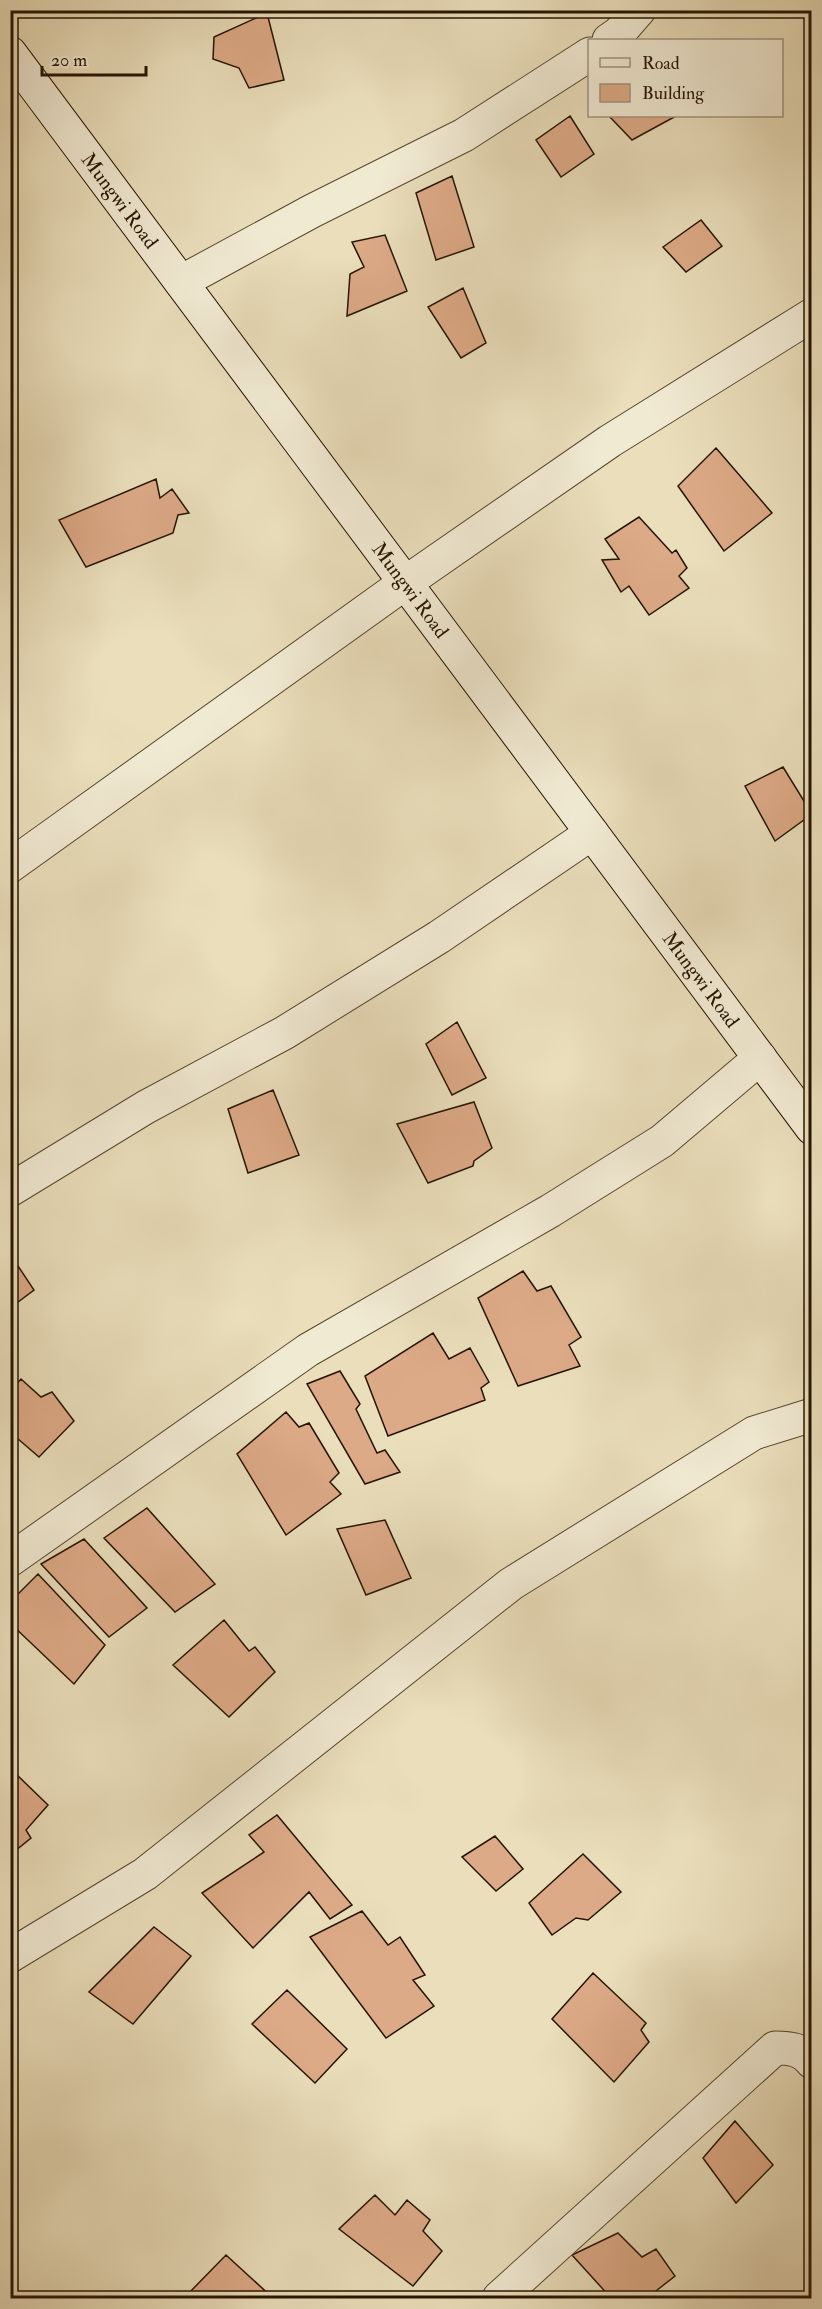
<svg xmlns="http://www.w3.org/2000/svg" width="822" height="2309" font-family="'IM FELL Double Pica',serif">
<rect width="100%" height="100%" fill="#eadebb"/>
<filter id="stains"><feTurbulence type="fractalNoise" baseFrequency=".00333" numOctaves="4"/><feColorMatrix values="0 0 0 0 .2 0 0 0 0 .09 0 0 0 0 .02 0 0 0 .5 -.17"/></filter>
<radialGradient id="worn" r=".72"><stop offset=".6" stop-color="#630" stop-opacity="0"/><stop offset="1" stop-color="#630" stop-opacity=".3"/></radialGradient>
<path fill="#ddaa87" stroke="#261400" stroke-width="1.5" d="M 267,13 L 284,80 L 249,88 L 239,68 L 213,59 L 214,37 Z
M 570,116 L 594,154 L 561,177 L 536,140 Z
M 609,116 L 676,116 L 632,140 Z
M 452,176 L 474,247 L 436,260 L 416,193 Z
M 701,220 L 722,246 L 686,272 L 663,247 Z
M 385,235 L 407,291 L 347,316 L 350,274 L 364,267 L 352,242 Z
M 463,288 L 486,343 L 461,358 L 428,307 Z
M 716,448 L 772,513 L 724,551 L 678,486 Z
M 156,479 L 160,498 L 172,489 L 189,513 L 178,515 L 173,533 L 86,567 L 59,520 Z
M 639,517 L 672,553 L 676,550 L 687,568 L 679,576 L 689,588 L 649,615 L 629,586 L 621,592 L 602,560 L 619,559 L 605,539 Z
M 783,767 L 812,814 L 775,841 L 745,786 Z
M 457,1022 L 486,1078 L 452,1095 L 426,1044 Z
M 273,1090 L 299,1155 L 248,1173 L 228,1109 Z
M 474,1102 L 492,1148 L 474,1161 L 473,1166 L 428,1183 L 397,1124 Z
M 10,1254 L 34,1290 L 10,1308 Z
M 523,1271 L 537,1291 L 551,1286 L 581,1337 L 569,1345 L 580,1366 L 518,1386 L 478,1298 Z
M 433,1333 L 449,1359 L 470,1348 L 489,1382 L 481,1388 L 485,1400 L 388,1436 L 365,1376 Z
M 340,1371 L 360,1404 L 356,1409 L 377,1453 L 385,1450 L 400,1472 L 365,1484 L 307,1384 Z
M 21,1379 L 41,1397 L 52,1392 L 74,1421 L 39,1457 L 10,1432 L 10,1391 Z
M 286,1412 L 299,1427 L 309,1423 L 339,1473 L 330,1482 L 341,1494 L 286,1535 L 237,1454 Z
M 147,1508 L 215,1584 L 175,1612 L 104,1538 Z
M 385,1520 L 411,1578 L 366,1595 L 337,1529 Z
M 84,1539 L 147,1608 L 109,1637 L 41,1564 Z
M 38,1574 L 105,1645 L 74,1684 L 10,1623 L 10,1602 Z
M 224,1620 L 249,1651 L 255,1647 L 275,1672 L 229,1717 L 173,1665 Z
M 15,1773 L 48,1805 L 26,1830 L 31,1838 L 10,1855 L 10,1776 Z
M 277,1815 L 352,1905 L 330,1919 L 309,1892 L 253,1948 L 202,1893 L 264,1852 L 249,1835 Z
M 495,1836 L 523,1869 L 496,1891 L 462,1857 Z
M 583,1854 L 621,1892 L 588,1920 L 576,1918 L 552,1935 L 529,1903 Z
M 362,1911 L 388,1945 L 400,1937 L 425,1975 L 413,1980 L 434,2006 L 386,2038 L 310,1937 Z
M 154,1927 L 191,1956 L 133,2024 L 89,1992 Z
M 593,1973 L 646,2023 L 641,2030 L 649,2042 L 614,2082 L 552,2019 Z
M 287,1990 L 347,2049 L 315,2083 L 252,2024 Z
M 735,2121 L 773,2165 L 736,2203 L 703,2158 Z
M 375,2195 L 395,2215 L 407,2200 L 430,2220 L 423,2231 L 442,2251 L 413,2286 L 339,2229 Z
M 618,2233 L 642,2257 L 656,2249 L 675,2276 L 647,2298 L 611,2298 L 572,2255 Z
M 226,2255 L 273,2298 L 190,2298 L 187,2295 Z"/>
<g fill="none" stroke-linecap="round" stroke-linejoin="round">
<g stroke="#57462f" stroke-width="35">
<path id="minor" d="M 609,40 L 619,33 L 639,10
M 181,282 L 312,211 L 464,135 L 590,54
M 10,866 L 405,583 L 610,441 L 812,315
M 10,1190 L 146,1107 L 284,1033 L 439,937 L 592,833
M 10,1560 L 308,1350 L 550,1211 L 662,1141 L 760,1058
M 10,1956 L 145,1874 L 511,1584 L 754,1433 L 812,1415
M 499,2298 L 775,2048 C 790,2048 802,2049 812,2062"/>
</g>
<g stroke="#261400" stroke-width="35">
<g id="secondary">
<path id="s1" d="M 10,53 L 812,1128"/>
</g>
</g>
<use href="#minor" stroke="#f1ead3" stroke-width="33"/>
<use href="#secondary" stroke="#f1ead3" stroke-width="33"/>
</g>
<g text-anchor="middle" stroke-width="5" stroke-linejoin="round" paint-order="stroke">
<g font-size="20" fill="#261400" stroke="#f1ead3">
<text dy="7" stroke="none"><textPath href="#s1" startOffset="184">Mungwi Road</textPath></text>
<text dy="7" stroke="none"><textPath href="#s1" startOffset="670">Mungwi Road</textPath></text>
<text dy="7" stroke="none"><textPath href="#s1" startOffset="1156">Mungwi Road</textPath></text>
</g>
</g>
<rect width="822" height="2309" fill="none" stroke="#eadebb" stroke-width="36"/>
<rect x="12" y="12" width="798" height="2285" fill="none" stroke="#261400" stroke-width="3"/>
<rect x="18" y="18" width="786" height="2273" fill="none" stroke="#261400" stroke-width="1.5"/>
<rect x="588" y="39" width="195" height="78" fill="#f1ead3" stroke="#a0947f" stroke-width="1.5"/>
<rect x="600" y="58" width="30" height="9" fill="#f1ead3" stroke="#a0947f" stroke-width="1.5"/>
<text x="642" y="69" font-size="18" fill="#261400">Road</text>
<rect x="600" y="84" width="30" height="18" fill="#ddaa87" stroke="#a0947f" stroke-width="1.5"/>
<text x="642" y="99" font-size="18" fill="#261400">Building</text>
<path d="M42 66v9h104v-9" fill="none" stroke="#261400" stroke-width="3"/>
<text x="51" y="66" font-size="18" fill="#261400" stroke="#f1ead3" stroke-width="4.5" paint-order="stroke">20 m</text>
<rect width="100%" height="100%" filter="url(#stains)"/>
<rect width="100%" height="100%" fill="url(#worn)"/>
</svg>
